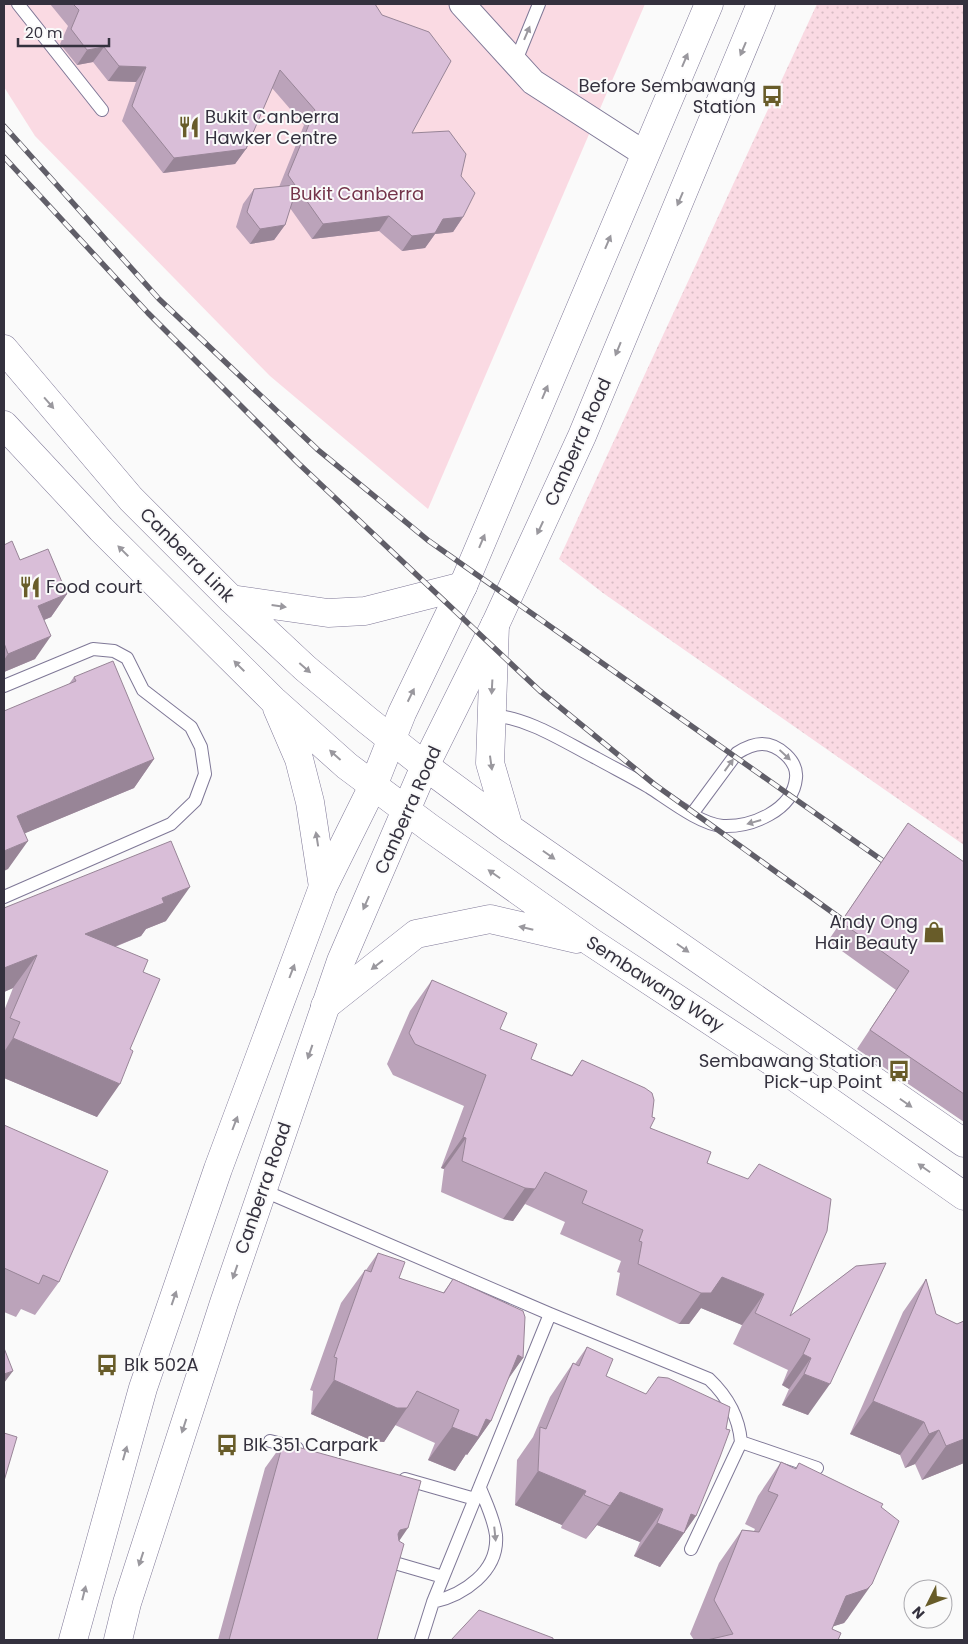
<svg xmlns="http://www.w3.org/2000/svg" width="968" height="1644" font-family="Poppins,sans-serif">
<defs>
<pattern id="grass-dots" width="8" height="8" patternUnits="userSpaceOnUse" patternTransform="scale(1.25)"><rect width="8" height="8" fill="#fadae3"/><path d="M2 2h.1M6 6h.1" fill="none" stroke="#d7bcc4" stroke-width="1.8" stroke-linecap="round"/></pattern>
</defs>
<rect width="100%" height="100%" fill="#fafafa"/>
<path fill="url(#grass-dots)" d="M 817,4 L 964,4 L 964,845 L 603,593 L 559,559 Z"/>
<path fill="#fadae3" d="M 4,4 L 645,4 L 428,509 L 270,376 L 35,136 L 4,87 Z"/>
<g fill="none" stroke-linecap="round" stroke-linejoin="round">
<g stroke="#7f7897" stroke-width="14">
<path id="service" d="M 18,4 L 102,110
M 515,63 L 539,4
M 4,686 L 93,649 L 114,651 L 127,658 L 143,690 L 191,727 L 201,747 L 205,774 L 195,801 L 171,824 L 4,897
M 491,715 C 529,718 563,741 596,758 C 614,768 632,777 649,787 C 668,799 701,825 723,826 C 751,827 793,811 796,778 C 798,761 778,744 762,744 C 753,744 745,748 737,753 L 692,814
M 262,1190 L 550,1314 L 709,1379 C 727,1396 739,1418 741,1442 L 691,1549
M 270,1441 L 297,1448
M 741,1442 L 817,1468
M 405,1479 L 475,1499
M 388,1561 L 443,1577
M 433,1602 C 463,1595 499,1572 496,1535 C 494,1519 486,1503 480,1488
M 421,1640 L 433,1602 L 550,1314"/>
</g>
<g stroke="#7f7897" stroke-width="27">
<path id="minor" d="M 462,4 L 533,82 L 645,154"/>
</g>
<g stroke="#7f7897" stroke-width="29">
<path id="secondary" d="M 73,1640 L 143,1388 L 218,1169 L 323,887 L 373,786 L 402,713 L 463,586 L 709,4
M 118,1640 L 127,1603 L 224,1303 L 341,961 L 425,766 L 495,625 L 582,436 L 761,4"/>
</g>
<g stroke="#7f7897" stroke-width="29">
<path id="primary" d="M 4,349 L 131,499 L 231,599 L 305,668 L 367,720 L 425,766 L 509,828 L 964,1143
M 4,425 L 101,529 L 273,700 L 347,766 L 430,828 L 591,942 L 782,1068 L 964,1196
M 231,599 L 328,613 L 365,611 L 463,586
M 495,625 L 490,763 L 509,828
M 277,708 L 299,759 L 310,802 L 323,887
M 325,1006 L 416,934 L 490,919 L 577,939"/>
</g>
<use href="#service" stroke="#fff" stroke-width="12"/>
<use href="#minor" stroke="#fff" stroke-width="25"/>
<use href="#secondary" stroke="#fff" stroke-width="28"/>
<use href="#primary" stroke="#fff" stroke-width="28"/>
<g stroke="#605e68" stroke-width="5.5">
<path id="rail" d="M 4,126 L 159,299 L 317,449 L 429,541 L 893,868
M 4,157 L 148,313 L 298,463 L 540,691 L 654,784 L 854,928"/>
</g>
<use href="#rail" stroke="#fafafa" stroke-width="4" stroke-dasharray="11" stroke-linecap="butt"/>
</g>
<path fill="#bba3ba" d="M 50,4 L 375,4 L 412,133 L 461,176 L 463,217 L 453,232 L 435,234 L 425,248 L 402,251 L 379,231 L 312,239 L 290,208 L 285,225 L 274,240 L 250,244 L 236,227 L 243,204 L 254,189 L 279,187 L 304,125 L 272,88 L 246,149 L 235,164 L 163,173 L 122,121 L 136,82 L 108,81 L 93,62 L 77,65 L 60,44 L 68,26 Z
M 4,545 L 20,560 L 67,594 L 51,617 L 44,620 L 35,659 L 4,672 Z
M 74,677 L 154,759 L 134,788 L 25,833 L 8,869 L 69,684 Z
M 895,842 L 964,862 L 964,1122 L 857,1049 L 896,990 L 828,941 Z
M 4,908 L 166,921 L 146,929 L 141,936 L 115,947 L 143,972 L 97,1117 L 4,1078 L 4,1011 L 13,988 L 4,992 Z
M 432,980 L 500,1029 L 531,1059 L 572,1075 L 582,1060 L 650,1128 L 707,1163 L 790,1316 L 856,1266 L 808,1415 L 782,1405 L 789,1389 L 782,1385 L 788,1370 L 733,1344 L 742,1325 L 701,1308 L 689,1324 L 679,1324 L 616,1295 L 620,1273 L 617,1272 L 621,1261 L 560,1234 L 565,1222 L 525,1204 L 513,1221 L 503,1219 L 441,1192 L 444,1169 L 441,1168 L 464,1106 L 393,1075 L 387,1064 L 410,1011 Z
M 4,1126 L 59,1282 L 35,1315 L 21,1309 L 16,1317 L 4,1312 Z
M 378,1253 L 399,1278 L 443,1293 L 453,1279 L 523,1358 L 508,1378 L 491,1421 L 467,1455 L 466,1454 L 455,1471 L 428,1460 L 435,1443 L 395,1425 L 384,1442 L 373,1441 L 311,1414 L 313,1391 L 310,1390 L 341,1303 L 365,1270 L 366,1270 Z
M 926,1279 L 936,1314 L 957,1324 L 964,1321 L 964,1463 L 922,1480 L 915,1464 L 905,1468 L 900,1455 L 850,1434 L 903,1312 Z
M 587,1347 L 696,1516 L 660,1567 L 634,1556 L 640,1542 L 597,1525 L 586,1539 L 561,1528 L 562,1525 L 515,1505 L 517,1460 L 533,1437 L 550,1397 L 573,1363 L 575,1364 Z
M 283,1443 L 399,1541 L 377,1640 L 218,1640 L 265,1468 Z
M 781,1462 L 795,1469 L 799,1463 L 881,1507 L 848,1618 L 844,1623 L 833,1626 L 832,1629 L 838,1640 L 694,1640 L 690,1634 L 719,1563 L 742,1530 L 754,1531 L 755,1529 L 745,1524 L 758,1496 Z"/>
<path fill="#988597" d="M 104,47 L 93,62 L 77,65 L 87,50 Z
M 119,66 L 146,67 L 136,82 L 108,81 Z
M 246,149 L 235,164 L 163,173 L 174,158 Z
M 389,216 L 379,231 L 312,239 L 323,224 Z
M 463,217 L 453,232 L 435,234 L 425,248 L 402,251 L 412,236 L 443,219 Z
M 285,225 L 274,240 L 250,244 L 260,229 Z
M 67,594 L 51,617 L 23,629 L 38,606 Z
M 51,636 L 35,659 L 4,672 L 4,660 L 8,654 Z
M 154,759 L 134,788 L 4,842 L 17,816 Z
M 28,841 L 8,869 L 4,871 L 4,851 Z
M 190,887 L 166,921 L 146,929 L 141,936 L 61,968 L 85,934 L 162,898 Z
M 37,955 L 13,988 L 4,992 L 4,968 Z
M 13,1038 L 120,1084 L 97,1117 L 4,1078 L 4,1052 Z
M 463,1137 L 466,1138 L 444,1169 L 441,1168 Z
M 525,1188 L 535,1189 L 513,1221 L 503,1219 Z
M 722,1277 L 764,1294 L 742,1325 L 701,1308 L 689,1324 L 679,1324 L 701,1293 Z
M 803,1354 L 811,1358 L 789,1389 L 782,1385 Z
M 518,1355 L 523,1358 L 500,1391 Z
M 13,1371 L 4,1383 L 4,1374 Z
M 804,1374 L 830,1384 L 808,1415 L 782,1405 Z
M 334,1380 L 407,1408 L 384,1442 L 373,1441 L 311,1414 Z
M 873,1401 L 924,1422 L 900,1455 L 850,1434 Z
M 486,1419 L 491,1421 L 467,1455 L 466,1454 L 455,1471 L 428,1460 L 452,1427 Z
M 939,1430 L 915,1464 L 905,1468 L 929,1434 Z
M 964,1439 L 964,1463 L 922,1480 L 946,1446 Z
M 538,1471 L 586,1491 L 562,1525 L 515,1505 Z
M 620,1492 L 663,1509 L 640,1542 L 597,1525 L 586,1539 Z
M 691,1514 L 696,1516 L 660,1567 L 634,1556 L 657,1523 Z
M 408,1528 L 391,1553 L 383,1555 L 400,1530 Z
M 872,1584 L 848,1618 L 844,1623 L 822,1630 L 846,1596 Z"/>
<path fill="#d9bed8" stroke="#988597" d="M 73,4 L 375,4 L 382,15 L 429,32 L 451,61 L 412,133 L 449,131 L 466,154 L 461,176 L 475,193 L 463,217 L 443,219 L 435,233 L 412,236 L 389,216 L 323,224 L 297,187 L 285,225 L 260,229 L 247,212 L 254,189 L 295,185 L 288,175 L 315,110 L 280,70 L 246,149 L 174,158 L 132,106 L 146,67 L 119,66 L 104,47 L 87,50 L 71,29 L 79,10 Z
M 12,541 L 20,560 L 48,549 L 67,594 L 38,606 L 51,636 L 8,654 L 4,643 L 4,545 Z
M 113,661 L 154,759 L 17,816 L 28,841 L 4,851 L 4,711 L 76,681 L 74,677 Z
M 908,823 L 964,862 L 964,1094 L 870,1030 L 909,971 L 841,922 Z
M 171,841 L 190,887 L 162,898 L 164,903 L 85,934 L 148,960 L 143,972 L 160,979 L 130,1049 L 133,1051 L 120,1084 L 13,1038 L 20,1022 L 10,1018 L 37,955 L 4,968 L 4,908 Z
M 432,980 L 507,1013 L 500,1029 L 537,1044 L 531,1059 L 572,1076 L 582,1060 L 645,1088 L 652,1093 L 654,1100 L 652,1117 L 655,1118 L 650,1128 L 711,1152 L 707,1163 L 748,1179 L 759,1164 L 831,1199 L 827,1231 L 790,1316 L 856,1266 L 886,1263 L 830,1384 L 804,1374 L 811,1358 L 803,1354 L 810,1339 L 755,1313 L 764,1294 L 722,1277 L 711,1293 L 701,1293 L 638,1264 L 642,1242 L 639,1241 L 643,1230 L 582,1203 L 587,1191 L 545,1172 L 535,1189 L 525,1188 L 462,1161 L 466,1138 L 463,1137 L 486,1075 L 415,1044 L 409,1033 Z
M 4,1125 L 108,1171 L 59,1282 L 43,1275 L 39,1284 L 4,1268 Z
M 378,1253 L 405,1262 L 399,1278 L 444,1293 L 453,1279 L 523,1311 L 525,1317 L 523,1358 L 518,1355 L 491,1421 L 486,1419 L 478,1437 L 452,1427 L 459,1410 L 417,1391 L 407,1408 L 397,1408 L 334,1380 L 337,1358 L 334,1357 L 365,1270 L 371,1272 Z
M 926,1279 L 936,1314 L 957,1324 L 964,1321 L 964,1439 L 946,1446 L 939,1430 L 929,1434 L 924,1422 L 873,1401 Z
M 587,1347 L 613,1359 L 606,1376 L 646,1394 L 658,1377 L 668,1378 L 730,1407 L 726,1429 L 730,1430 L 720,1457 L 696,1516 L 691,1514 L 684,1533 L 657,1523 L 663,1509 L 620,1492 L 610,1506 L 584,1495 L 586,1491 L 538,1471 L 540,1427 L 546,1429 L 573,1363 L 579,1366 Z
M 4,1348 L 13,1371 L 4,1374 Z
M 4,1433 L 17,1437 L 4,1481 Z
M 283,1443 L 421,1481 L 408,1528 L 400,1530 L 398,1534 L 399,1541 L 404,1544 L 377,1640 L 229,1640 Z
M 781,1462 L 796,1469 L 799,1463 L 883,1504 L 881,1507 L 899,1521 L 872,1584 L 867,1589 L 846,1596 L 832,1629 L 841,1633 L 838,1640 L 707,1640 L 733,1634 L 714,1600 L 742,1530 L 759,1532 L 778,1495 L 768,1491 Z
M 479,1610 L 553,1638 L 553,1640 L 451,1640 Z"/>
<defs><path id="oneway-solid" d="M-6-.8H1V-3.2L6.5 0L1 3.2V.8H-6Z" transform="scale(1.25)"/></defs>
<g fill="#9a989e">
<use href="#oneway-solid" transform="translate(527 33) rotate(-67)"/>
<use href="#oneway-solid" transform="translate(743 49) rotate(113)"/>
<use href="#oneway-solid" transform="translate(685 60) rotate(-67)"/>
<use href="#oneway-solid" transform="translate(680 199) rotate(113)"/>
<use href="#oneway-solid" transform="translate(608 242) rotate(-67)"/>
<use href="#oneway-solid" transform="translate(618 349) rotate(112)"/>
<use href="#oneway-solid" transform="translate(545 392) rotate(-67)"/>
<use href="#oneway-solid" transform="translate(49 403) rotate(49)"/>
<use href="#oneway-solid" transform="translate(540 528) rotate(115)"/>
<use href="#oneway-solid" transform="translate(482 541) rotate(-67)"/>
<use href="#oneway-solid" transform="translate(123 551) rotate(-135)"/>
<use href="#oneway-solid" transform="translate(279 606) rotate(8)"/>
<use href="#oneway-solid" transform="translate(239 666) rotate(-135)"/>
<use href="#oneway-solid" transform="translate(305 668) rotate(41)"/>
<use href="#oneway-solid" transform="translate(492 687) rotate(93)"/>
<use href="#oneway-solid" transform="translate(411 695) rotate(-64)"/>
<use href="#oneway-solid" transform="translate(335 755) rotate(-138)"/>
<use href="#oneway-solid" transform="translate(785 755) rotate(43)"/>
<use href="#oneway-solid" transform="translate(491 763) rotate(82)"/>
<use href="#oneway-solid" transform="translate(729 765) rotate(-54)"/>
<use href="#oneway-solid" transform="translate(754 822) rotate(164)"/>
<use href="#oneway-solid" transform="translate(317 839) rotate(-99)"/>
<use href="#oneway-solid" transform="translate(549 855) rotate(35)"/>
<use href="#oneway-solid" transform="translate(494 874) rotate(-145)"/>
<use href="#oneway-solid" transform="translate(366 903) rotate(114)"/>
<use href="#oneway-solid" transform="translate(526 928) rotate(-167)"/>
<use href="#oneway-solid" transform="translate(683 948) rotate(35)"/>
<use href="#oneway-solid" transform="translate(377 965) rotate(142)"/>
<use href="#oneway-solid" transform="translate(292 971) rotate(-69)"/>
<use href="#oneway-solid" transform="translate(310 1052) rotate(109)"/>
<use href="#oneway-solid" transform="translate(906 1103) rotate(35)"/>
<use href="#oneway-solid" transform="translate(235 1123) rotate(-69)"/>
<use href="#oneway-solid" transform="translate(924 1168) rotate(-145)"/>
<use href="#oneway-solid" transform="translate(235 1272) rotate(109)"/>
<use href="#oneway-solid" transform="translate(174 1298) rotate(-71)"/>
<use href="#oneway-solid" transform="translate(184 1426) rotate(108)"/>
<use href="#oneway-solid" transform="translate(125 1453) rotate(-74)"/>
<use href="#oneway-solid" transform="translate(495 1534) rotate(84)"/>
<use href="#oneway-solid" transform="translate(141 1559) rotate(108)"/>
<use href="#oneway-solid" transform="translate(84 1593) rotate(-76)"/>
</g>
<defs>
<g id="bus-bare" transform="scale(1.725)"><path d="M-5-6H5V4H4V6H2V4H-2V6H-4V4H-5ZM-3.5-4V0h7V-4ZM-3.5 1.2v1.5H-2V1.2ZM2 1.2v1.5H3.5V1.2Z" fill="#685c29" stroke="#fafafa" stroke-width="2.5" paint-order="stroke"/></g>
<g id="restaurant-bare" transform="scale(1.725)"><path d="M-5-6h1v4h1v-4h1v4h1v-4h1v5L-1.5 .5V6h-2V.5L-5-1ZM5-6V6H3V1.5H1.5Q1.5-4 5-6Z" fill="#685c29" stroke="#fafafa" stroke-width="2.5" paint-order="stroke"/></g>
<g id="shop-bare" transform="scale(1.725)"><path d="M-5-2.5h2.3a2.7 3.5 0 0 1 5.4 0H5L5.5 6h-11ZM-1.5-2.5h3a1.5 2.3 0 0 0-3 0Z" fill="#685c29" stroke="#fafafa" stroke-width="2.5" paint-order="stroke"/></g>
</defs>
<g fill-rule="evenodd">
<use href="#bus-bare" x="772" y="96"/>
<use href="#restaurant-bare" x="189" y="127"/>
<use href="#restaurant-bare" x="30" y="587"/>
<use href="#shop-bare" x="934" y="932"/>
<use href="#bus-bare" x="899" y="1071"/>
<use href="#bus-bare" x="107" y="1365"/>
<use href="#bus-bare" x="227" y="1445"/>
</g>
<g text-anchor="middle" stroke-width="4" stroke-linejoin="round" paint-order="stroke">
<g font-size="18" fill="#34313e" stroke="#fafafa" text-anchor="start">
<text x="756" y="92" text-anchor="end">Before Sembawang<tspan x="756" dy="21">Station</tspan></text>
<text x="205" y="123">Bukit Canberra<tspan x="205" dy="21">Hawker Centre</tspan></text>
<text x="46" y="593">Food court</text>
<text x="918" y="928" text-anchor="end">Andy Ong<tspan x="918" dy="21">Hair Beauty</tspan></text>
<text x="882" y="1067" text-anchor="end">Sembawang Station<tspan x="882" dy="21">Pick-up Point</tspan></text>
<text x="124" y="1371">Blk 502A</text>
<text x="243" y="1451">Blk 351 Carpark</text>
</g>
<g font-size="18" fill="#74344a" stroke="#fafafa">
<text x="357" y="200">Bukit Canberra</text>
</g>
<g font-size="18" fill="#34313e" stroke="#fafafa">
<text transform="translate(578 442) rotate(-66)" y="6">Canberra Road</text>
<text transform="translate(187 555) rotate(45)" y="6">Canberra Link</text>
<text transform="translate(408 810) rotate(-66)" y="6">Canberra Road</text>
<text transform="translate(655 984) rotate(33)" y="6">Sembawang Way</text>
<text transform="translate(263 1188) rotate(-71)" y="6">Canberra Road</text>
</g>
</g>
<rect width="968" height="1644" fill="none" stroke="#34313e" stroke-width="10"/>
<g transform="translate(928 1604) rotate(228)"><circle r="24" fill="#fafafa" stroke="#abaaaf"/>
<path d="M0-4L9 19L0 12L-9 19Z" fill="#685c29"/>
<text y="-8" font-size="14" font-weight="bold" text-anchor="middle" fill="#34313e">N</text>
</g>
<path d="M18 38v8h91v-8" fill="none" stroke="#34313e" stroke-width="2.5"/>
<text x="25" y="38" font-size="15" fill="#34313e" stroke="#fafafa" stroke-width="4" paint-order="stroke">20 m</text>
</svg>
